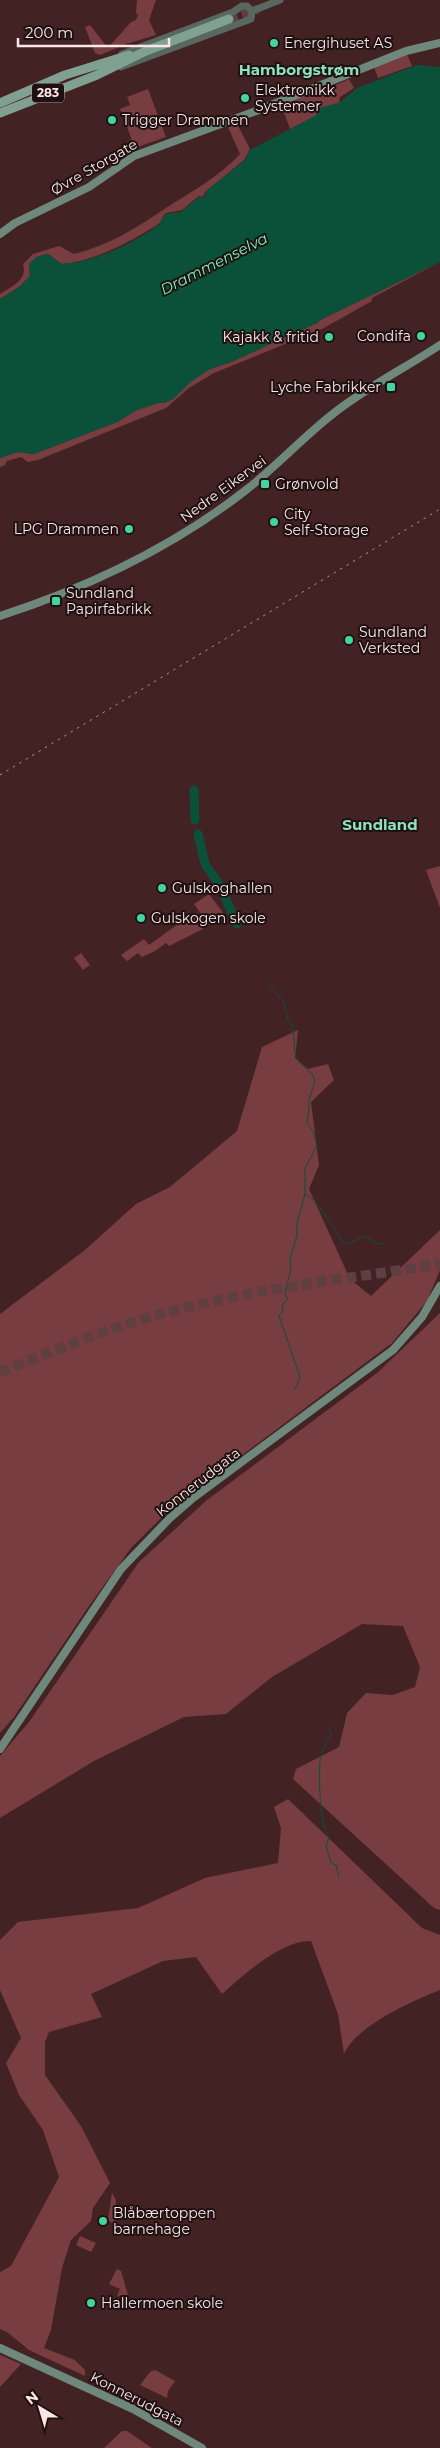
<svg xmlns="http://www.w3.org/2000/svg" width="440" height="2448" font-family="Montserrat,sans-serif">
<rect width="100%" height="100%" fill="#432224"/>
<path fill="#783d40" d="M 137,0 L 156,0 L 149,20 L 156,35 L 126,44 L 100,55 L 95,53 L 85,27 L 90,25 L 108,48 L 131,22 L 136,20 L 138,15 L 136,13 Z
M 407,54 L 412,66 L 378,78 L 374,67 Z
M 349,79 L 354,88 L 340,97 L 339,103 L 316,109 L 317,115 L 290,129 L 281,104 L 305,94 L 308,97 Z
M 148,89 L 166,137 L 135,148 L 120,109 L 130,105 L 127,97 Z
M 236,122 L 250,149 L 244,160 L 205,192 L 203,197 L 199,196 L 182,210 L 166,213 C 161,217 162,222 157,225 C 128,243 95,261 62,264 L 48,254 L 42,255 L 29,264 L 30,276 L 19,287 L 0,299 L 0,294 C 12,286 28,280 23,264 L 33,254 L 59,246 L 74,254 C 108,246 138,227 166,208 C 192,191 219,177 240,154 L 227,125 Z
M 440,262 L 372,298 L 372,301 L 322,329 L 214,373 L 189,388 L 166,408 L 38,460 L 28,462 L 21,457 L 7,461 L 5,465 L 0,467 L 0,458 L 18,452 L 34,454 L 117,422 L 137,410 L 158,403 L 164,403 L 173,399 L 192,380 L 210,369 L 231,362 L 317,323 L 320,320 Z
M 440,866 L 440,908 L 426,870 Z
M 209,894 L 224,914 L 209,925 L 194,904 Z
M 192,914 L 203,929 L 169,946 L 166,943 L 155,951 L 142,957 L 138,953 L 127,961 L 121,955 L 144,939 L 149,945 Z
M 81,953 L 90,965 L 83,970 L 74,958 Z
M 298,1030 L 295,1058 L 308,1069 L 328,1064 L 334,1080 L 311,1102 L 319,1165 L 309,1189 L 350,1279 L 371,1296 L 440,1230 L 440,1270 L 427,1301 L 392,1343 L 169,1510 L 131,1548 L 89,1606 L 14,1717 L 0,1733 L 0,1314 L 85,1250 L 136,1204 L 170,1187 L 237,1131 L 262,1047 Z
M 440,1313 L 440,1910 L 434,1908 L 293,1779 L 296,1769 L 339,1747 L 347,1713 L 366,1693 L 393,1695 L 415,1687 L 420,1667 L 403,1626 L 362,1624 L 272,1677 L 226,1714 L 184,1717 L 94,1761 L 0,1818 L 0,1756 L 29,1722 L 139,1562 L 207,1500 L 377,1373 Z
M 288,1799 L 422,1928 L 440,1935 L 440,1990 C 412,2001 356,2026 344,2054 L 338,2014 L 311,1941 C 282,1940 243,1975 222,1994 L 196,1957 L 163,1961 L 91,1994 L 102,2017 L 49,2032 L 45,2042 L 45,2075 L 81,2126 L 110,2183 L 93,2208 L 91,2221 L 71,2240 L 62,2268 L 51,2330 L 44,2348 L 75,2360 L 85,2370 L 85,2376 L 29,2350 L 7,2332 L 0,2329 L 0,2272 L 11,2266 L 59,2177 L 43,2130 L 19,2095 L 6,2063 L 21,2038 L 0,1990 L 0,1940 L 18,1922 L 138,1908 L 205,1878 L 278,1863 L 281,1828 L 274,1807 Z
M 112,2193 L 116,2200 L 115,2225 L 108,2220 Z
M 80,2236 L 96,2243 L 91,2252 L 76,2245 Z
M 117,2269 L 121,2271 L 128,2295 L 117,2296 L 120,2289 L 109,2284 Z
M 0,2355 L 21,2364 L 0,2387 Z
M 155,2370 L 175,2381 L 168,2391 L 167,2398 L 140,2385 L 150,2372 Z
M 122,2431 L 127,2431 L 152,2448 L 104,2448 Z"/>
<path fill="#0b513a" d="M 417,65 L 440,67 L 440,262 L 320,320 L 317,323 L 231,362 L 210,369 L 192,381 L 173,399 L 164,403 L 158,403 L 137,410 L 117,422 L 34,454 L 18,452 L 0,458 L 0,299 L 19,287 L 30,276 L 29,264 L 36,257 L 48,254 L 62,264 C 94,262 131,245 157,226 C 162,223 161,217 166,214 L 181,212 L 199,197 L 204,198 L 206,191 L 245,160 L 250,150 L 317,115 L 316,109 L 339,103 L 357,88 Z"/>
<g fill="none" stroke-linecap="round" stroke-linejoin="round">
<path stroke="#0b513a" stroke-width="1" d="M 268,984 L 284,1002 L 288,1020 L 293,1027 L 295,1054 L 299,1062 L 313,1075 L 315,1081 L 309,1100 L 309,1110 L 307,1123 L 313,1131 L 317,1146 L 305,1168 L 305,1194 L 314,1200 L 322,1211 L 344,1243 L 347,1244 L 366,1236 L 375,1243 L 383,1244
M 295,1389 L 300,1377 L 279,1316 L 283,1312 L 282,1305 L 288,1299 L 285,1293 L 291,1268 L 290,1259 L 297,1235 L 297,1223 L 305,1194
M 328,1726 L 331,1734 C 326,1742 321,1751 320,1760 C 319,1778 319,1824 329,1838 L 326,1846 L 331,1863 L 336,1865 L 339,1877"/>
<path stroke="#0b513a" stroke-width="9" d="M 194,790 L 195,820
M 198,834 L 205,864 L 220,886 L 237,924"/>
<path stroke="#5f3f41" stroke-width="9" stroke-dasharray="9 4.5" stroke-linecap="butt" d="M 229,19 L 258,9"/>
<path stroke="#5f3f41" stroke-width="10" stroke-dasharray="10 5" stroke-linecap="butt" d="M 0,1372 C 53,1351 105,1329 160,1314 C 251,1289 347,1279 440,1264"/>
<path stroke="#586760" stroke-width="7" d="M 252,11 L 280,0
M 122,54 L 233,12 L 242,6 L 247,6 L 252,11
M 121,67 L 251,19 L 252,11"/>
<path stroke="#6f887c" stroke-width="8" d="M 0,234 L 15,223 L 89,187 L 134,156 L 256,111 L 406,51 L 440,43
M 0,616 C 89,587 172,548 246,490 C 277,466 303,437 334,413 C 367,387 405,368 440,345
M 0,1749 L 121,1569 L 170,1518 L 193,1498 L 393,1350 L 422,1317 L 440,1286
M 0,2348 L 133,2409 L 202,2448"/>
<path stroke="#80a191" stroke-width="9" d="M 0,103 L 65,75 L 129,55
M 0,113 L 97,75 L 146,51 L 229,19"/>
<path stroke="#ad9293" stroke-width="1" stroke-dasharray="2.5 5" stroke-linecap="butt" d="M 0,775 L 440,509"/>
</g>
<g fill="#43d4a0" stroke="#1f1111" stroke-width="2">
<circle cx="274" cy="43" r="5"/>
<circle cx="245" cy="98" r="5"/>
<circle cx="112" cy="120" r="5"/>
<circle cx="421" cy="336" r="5"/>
<circle cx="329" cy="337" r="5"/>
<rect x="386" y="382" width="10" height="10" rx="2.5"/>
<rect x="260" y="479" width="10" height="10" rx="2.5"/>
<circle cx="274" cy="522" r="5"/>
<circle cx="129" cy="529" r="5"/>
<rect x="51" y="596" width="10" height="10" rx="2.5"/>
<circle cx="349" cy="640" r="5"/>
<circle cx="162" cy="888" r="5"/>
<circle cx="141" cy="918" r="5"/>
<circle cx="103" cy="2221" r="5"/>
<circle cx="91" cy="2303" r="5"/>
</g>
<g text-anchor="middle" stroke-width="4" stroke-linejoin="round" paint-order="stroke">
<rect fill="#1f1111" stroke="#b9a5a5" stroke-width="1" x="32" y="83.5" width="32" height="19" rx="4"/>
<g font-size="12" font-weight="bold" fill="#fbe5e5">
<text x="48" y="97">283</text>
</g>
<g font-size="14" fill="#fbe5e5" stroke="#1f1111" text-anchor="start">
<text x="284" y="48">Energihuset AS</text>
<text x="255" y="95">Elektronikk<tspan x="255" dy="16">Systemer</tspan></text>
<text x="122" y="125">Trigger Drammen</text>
<text x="411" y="341" text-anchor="end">Condifa</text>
<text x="319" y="342" text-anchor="end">Kajakk &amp; fritid</text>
<text x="381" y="392" text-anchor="end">Lyche Fabrikker</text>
<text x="275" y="489">Grønvold</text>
<text x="284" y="519">City<tspan x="284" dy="16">Self-Storage</tspan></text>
<text x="119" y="534" text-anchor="end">LPG Drammen</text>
<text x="66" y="598">Sundland<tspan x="66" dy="16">Papirfabrikk</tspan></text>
<text x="359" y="637">Sundland<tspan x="359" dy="16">Verksted</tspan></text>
<text x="172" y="893">Gulskoghallen</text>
<text x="151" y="923">Gulskogen skole</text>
<text x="113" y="2218">Blåbærtoppen<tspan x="113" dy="16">barnehage</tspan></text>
<text x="101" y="2308">Hallermoen skole</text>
</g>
<g font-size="14" fill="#fbe5e5" stroke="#1f1111">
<text transform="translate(94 167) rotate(-30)" y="5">Øvre Storgate</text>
<text transform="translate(223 489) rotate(-36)" y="5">Nedre Eikervei</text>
<text transform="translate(198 1482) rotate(-38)" y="5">Konnerudgata</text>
<text transform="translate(137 2399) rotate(27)" y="5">Konnerudgata</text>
</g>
<g font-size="15" font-weight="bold" fill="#8de3bd" stroke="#1f1111">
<text x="299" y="75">Hamborgstrøm</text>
<text x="380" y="830">Sundland</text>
</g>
<g font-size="15" font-style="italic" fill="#7ef2c2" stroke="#1f1111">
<text transform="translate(214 264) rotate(-27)" y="5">Drammenselva</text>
</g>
</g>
<g transform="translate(40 2408) rotate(322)" stroke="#1f1111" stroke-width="4" paint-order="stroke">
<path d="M0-4L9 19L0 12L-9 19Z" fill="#fbe5e5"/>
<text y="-8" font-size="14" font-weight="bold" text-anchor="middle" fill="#fbe5e5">N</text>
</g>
<path d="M18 38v8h151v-8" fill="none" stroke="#fbe5e5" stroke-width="2.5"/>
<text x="25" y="38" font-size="15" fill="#fbe5e5" stroke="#1f1111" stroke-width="4" paint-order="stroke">200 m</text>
</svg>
